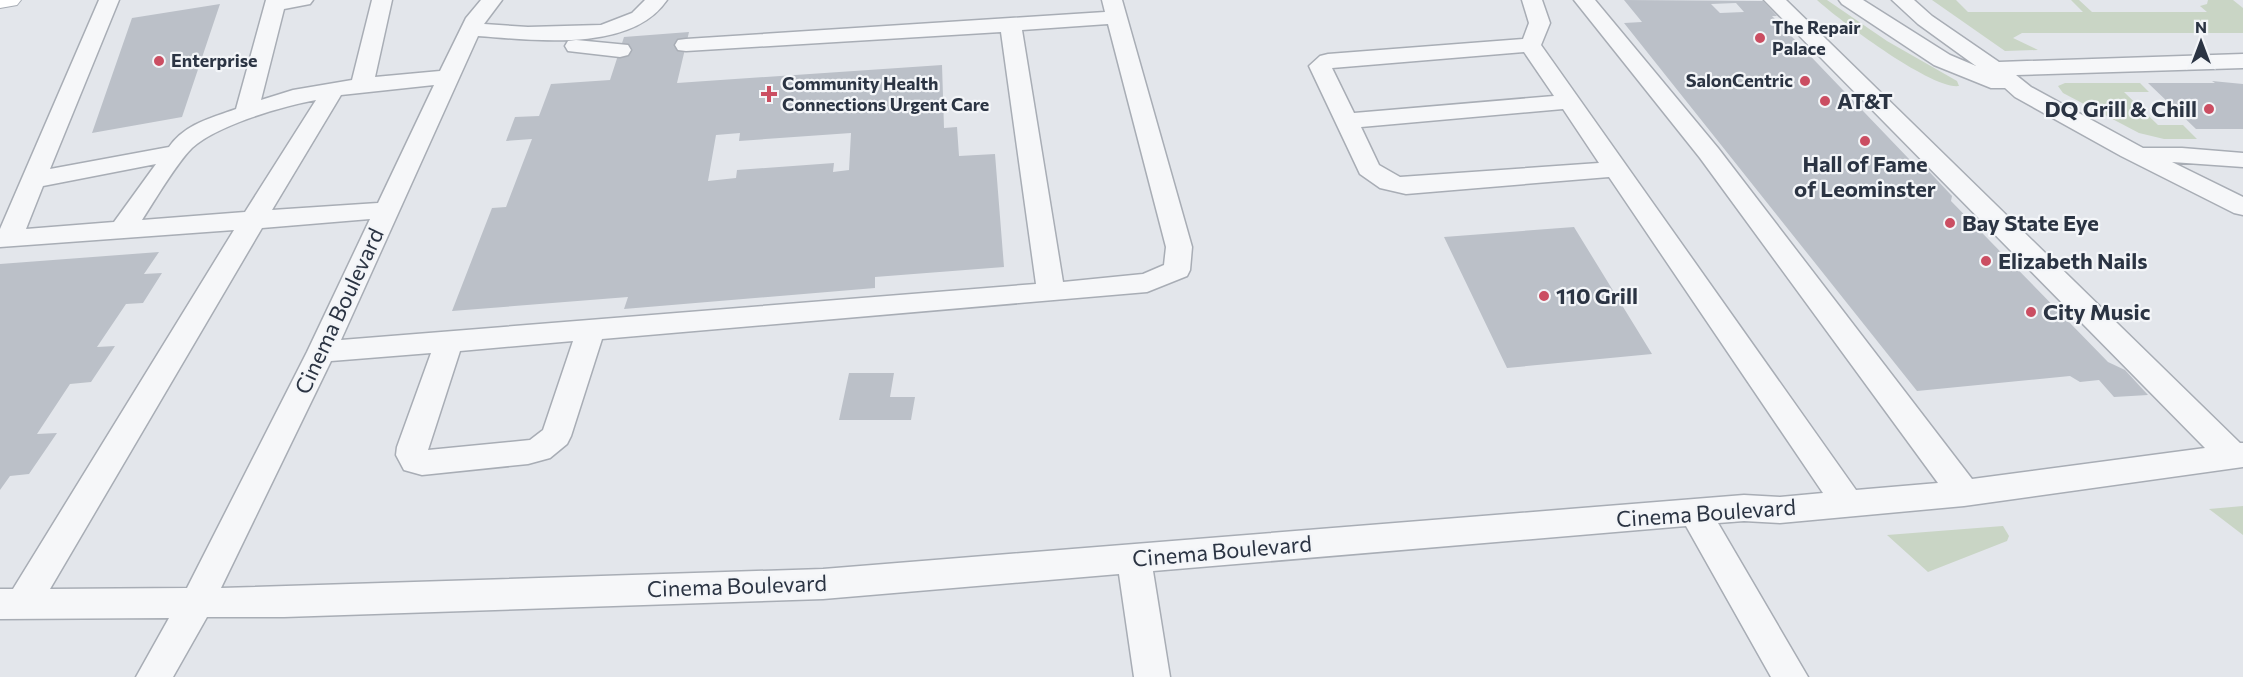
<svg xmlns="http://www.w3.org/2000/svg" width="2243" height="677" font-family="Commissioner,sans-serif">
<rect width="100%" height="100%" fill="#e3e6eb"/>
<path fill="#c9d5c5" d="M 1817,0 L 1827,0 L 1887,41 L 1957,81 L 1959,86 C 1932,90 1839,20 1817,0 Z
M 1932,0 L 1956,0 L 1968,12 L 2083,12 L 2071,0 L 2079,0 L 2092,12 L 2207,12 L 2200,6 L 2207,4 L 2208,0 L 2233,0 L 2243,8 L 2243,33 L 2022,33 L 2013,38 L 2038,50 L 2005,51 Z
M 2065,83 L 2140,83 L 2149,92 L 2124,92 L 2158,125 L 2183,125 L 2197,139 L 2164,139 L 2139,133 L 2063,93 L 2058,86 Z
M 2243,506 L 2243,535 L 2209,509 Z
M 2003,526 L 2009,536 L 2007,541 L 1928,572 L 1887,535 Z"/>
<path fill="#bbc0c8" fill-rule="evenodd" d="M 1624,0 L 1763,1 L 1777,16 L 1772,16 L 1910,160 L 1922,164 L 1952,196 L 1951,201 L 2108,362 L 2125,370 L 2148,395 L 2114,397 L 2099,380 L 2080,382 L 2070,376 L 1917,391 L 1624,23 L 1642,22 ZM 1736,3 L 1744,12 L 1720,13 L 1711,4 Z
M 220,4 L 182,117 L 92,133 L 132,18 Z
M 689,32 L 677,83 L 942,65 L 944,128 L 957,127 L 959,156 L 995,154 L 1004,267 L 875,277 L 875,288 L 624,309 L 628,297 L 452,311 L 492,208 L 506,207 L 532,139 L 506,141 L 515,117 L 539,116 L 551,84 L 610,80 L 624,37 ZM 740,133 L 739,141 L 851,133 L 849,170 L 833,172 L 834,163 L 737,170 L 736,178 L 708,181 L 716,135 Z
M 2212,81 L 2243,84 L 2243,129 L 2196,129 L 2148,83 L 2215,83 Z
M 1574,227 L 1652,354 L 1507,368 L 1444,237 Z
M 159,252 L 144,274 L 162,273 L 143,303 L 126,304 L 97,347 L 115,346 L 91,382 L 70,384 L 37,434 L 57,433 L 29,474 L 10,476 L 0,490 L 0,264 Z
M 849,373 L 894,373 L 890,397 L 915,397 L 911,420 L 839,420 Z"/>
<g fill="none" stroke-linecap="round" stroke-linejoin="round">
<g stroke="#a8adb5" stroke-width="3">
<path id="lane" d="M 99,0 L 119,0 L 50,169 L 169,147 C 185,124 211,118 236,109 L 266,0 L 313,0 L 310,4 L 284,9 L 261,100 L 293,90 L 352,80 L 372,0 L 392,0 L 375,77 L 440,71 L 466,18 L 481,0 L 502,0 L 484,24 L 528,27 L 601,25 L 632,13 L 645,0 L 667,0 C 631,53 535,40 478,36 L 341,340 L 1036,284 L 1001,32 L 686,51 L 678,50 L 675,45 L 678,40 L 686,39 L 1105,12 L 1102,0 L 1122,0 L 1192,247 L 1190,270 L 1187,276 L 1147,292 L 602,339 L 571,436 L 567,444 L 550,458 L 528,464 L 422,475 L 404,470 L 396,455 L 397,447 L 431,353 L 331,361 L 221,588 L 823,569 L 1744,495 L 1780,497 L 1823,493 L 1609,177 L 1406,194 L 1380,188 L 1360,174 L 1309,66 L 1320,56 L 1328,54 L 1523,39 L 1529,23 L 1522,0 L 1542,0 L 1550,23 L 1541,45 L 1856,490 L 1938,483 L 1700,158 L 1574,0 L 1595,0 L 1718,148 L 1972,479 L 2205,448 L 1764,0 L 1786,0 L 2240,443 L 2243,443 L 2243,467 L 1964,506 L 1780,523 L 1744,521 L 1718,523 L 1808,677 L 1771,677 L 1686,526 L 1153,571 L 1170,677 L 1134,677 L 1119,574 L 823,599 L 284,617 L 207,617 L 173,677 L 136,677 L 169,618 L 0,619 L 0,589 L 13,589 L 234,230 L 0,247 L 0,229 ZM 1108,24 L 1166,247 L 1164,265 L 1143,274 L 1063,282 L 1022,30 ZM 1524,52 L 1554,96 L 1354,113 L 1332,68 ZM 434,85 L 378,203 L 272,210 L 341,95 ZM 316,100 L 245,212 L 142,220 C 155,200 176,164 192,148 C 217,125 283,106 316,100 ZM 1563,109 L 1599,163 L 1400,177 L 1379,165 L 1361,127 ZM 156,164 L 114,222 L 26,229 L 43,186 ZM 370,219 L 307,352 L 187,588 L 50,589 L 262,228 ZM 573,341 L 543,430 L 530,440 L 428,450 L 460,351 Z
M 1839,0 L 1863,0 L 1950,55 L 1976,66 L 1918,24 L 1892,0 L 1914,0 L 1932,16 L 1999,62 L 2243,54 L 2243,68 L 2016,75 L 2031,87 L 2143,148 L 2182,148 L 2243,153 L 2243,167 L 2172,162 L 2243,197 L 2243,215 L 2234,213 L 2121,156 L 2015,97 L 2005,88 L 1991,88 L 1934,65 L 1842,4 Z
M 576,40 L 628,45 L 631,50 L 628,55 L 620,57 L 568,51 L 565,46 L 568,41 Z"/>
</g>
<g stroke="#a8adb5" stroke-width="2">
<path id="secondary" d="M 0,0 L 21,0 L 17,5 L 0,8 Z"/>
</g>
<use href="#lane" fill="#f6f7f9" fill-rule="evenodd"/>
<use href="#secondary" fill="#fff" fill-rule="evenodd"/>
</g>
<g fill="#cb4e62" stroke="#f3f5f8" stroke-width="2">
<circle cx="1760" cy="38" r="6"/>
<circle cx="159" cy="61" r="6"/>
<circle cx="1805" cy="81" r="6"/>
<path d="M766 85h6v6h6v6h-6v6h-6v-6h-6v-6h6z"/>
<circle cx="1825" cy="101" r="6"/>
<circle cx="2209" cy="109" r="6"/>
<circle cx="1865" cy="141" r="6"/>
<circle cx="1950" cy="223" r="6"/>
<circle cx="1986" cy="261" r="6"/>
<circle cx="1544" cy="296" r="6"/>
<circle cx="2031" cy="312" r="6"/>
</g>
<g text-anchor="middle" stroke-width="4.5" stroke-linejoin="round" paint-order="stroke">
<g font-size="18" font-weight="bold" fill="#2b3443" stroke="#f3f5f8" text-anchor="start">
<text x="1772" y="34">The Repair<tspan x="1772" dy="21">Palace</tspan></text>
<text x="171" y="67">Enterprise</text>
<text x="1793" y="87" text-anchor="end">SalonCentric</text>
<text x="782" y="90">Community Health<tspan x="782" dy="21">Connections Urgent Care</tspan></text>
</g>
<g font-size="22" font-weight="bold" fill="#2b3443" stroke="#f3f5f8" text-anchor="start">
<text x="1837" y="109">AT&amp;T</text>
<text x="2197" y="117" text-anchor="end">DQ Grill &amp; Chill</text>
<text x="1865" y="172" text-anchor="middle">Hall of Fame<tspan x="1865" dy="25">of Leominster</tspan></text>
<text x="1962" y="231">Bay State Eye</text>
<text x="1998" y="269">Elizabeth Nails</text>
<text x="1556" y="304">110 Grill</text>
<text x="2043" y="320">City Music</text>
</g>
<g font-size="22" fill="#2b3443" stroke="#f3f5f8">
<text transform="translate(339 311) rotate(-65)" y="8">Cinema Boulevard</text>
<text transform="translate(1706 513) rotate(-4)" y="8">Cinema Boulevard</text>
<text transform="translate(1222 551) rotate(-5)" y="8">Cinema Boulevard</text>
<text transform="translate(737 586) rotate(-2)" y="8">Cinema Boulevard</text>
</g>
</g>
<g transform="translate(2201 42)" stroke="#f3f5f8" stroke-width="4.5" paint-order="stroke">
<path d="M0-4.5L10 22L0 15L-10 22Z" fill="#2b3443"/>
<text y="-9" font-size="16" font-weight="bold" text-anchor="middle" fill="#2b3443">N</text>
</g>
</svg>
